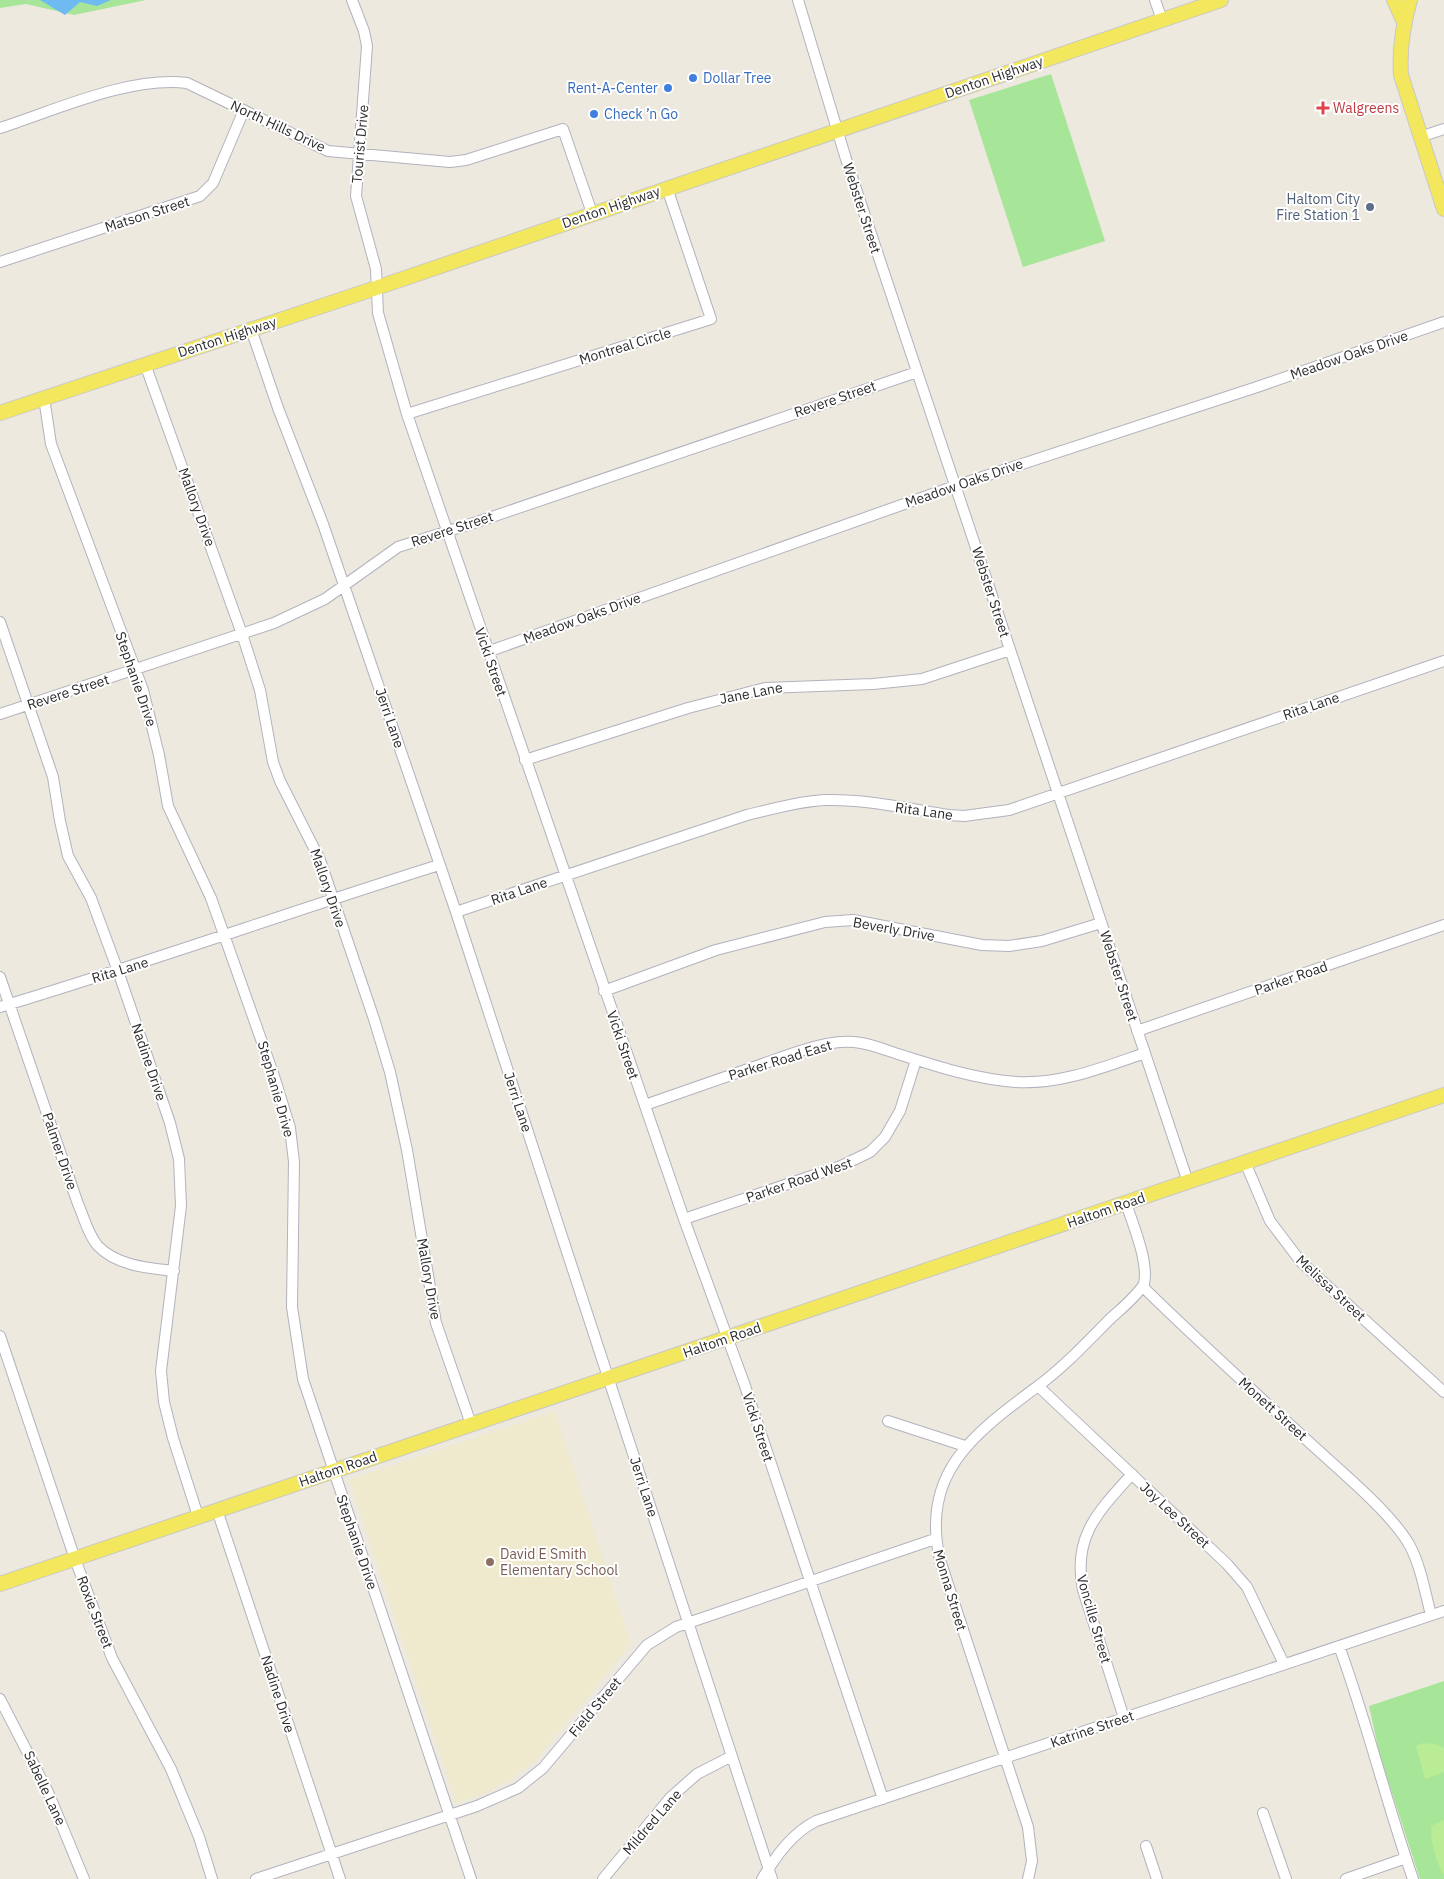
<svg xmlns="http://www.w3.org/2000/svg" width="1444" height="1879" font-family="'IBM Plex Sans',sans-serif">
<rect width="100%" height="100%" fill="#ede9de"/>
<path fill="#efe9cd" d="M 555,1411 L 631,1644 L 535,1761 L 508,1781 L 483,1794 L 456,1803 L 349,1480 Z"/>
<path fill="#a7e599" d="M 0,0 L 146,0 L 74,15 L 26,4 L 0,8 Z
M 1051,74 L 1105,241 L 1023,267 L 969,100 Z
M 1444,1681 L 1444,1879 L 1420,1879 L 1380,1756 L 1369,1706 Z"/>
<path fill="#b9ec95" d="M 1423,1743 L 1435,1744 L 1444,1748 L 1444,1772 L 1425,1779 L 1416,1746 Z
M 1444,1820 L 1444,1875 C 1435,1860 1431,1844 1431,1826 Z"/>
<path fill="#6fbaf1" d="M 40,0 L 111,0 L 97,6 L 80,2 L 65,15 Z"/>
<g fill="none" stroke-linecap="round" stroke-linejoin="round">
<g stroke="#b2b2bf" stroke-width="12">
<path id="minor" d="M 352,0 L 364,31 L 367,46 L 356,196 L 376,269 L 378,313 L 407,414 L 684,1219 L 744,1383 L 883,1799
M 798,0 L 846,159 L 1188,1182
M 1155,0 L 1162,20
M 0,128 C 56,110 129,76 187,83 L 328,151 L 450,162 L 466,160 L 563,129 L 592,213
M 1420,137 L 1444,129
M 0,262 L 200,196 L 213,183 L 244,110
M 251,329 L 278,408 L 323,524 L 456,912 L 772,1879
M 145,364 L 242,634 L 260,690 L 273,762 L 280,781 L 320,860 L 374,1019 L 390,1072 L 407,1150 L 436,1323 L 471,1424
M 44,398 L 51,444 L 143,690 L 159,755 L 168,806 L 211,898 L 274,1076 L 290,1128 L 294,1162 L 292,1307 L 303,1379 L 471,1879
M 407,414 L 711,319 L 667,188
M 0,622 L 53,777 L 60,821 L 68,856 L 91,898 L 118,971 L 170,1123 L 179,1159 L 181,1206 L 161,1371 L 164,1402 L 173,1438 L 198,1516
M 487,652 L 955,486 L 1260,386 L 1444,322
M 0,714 L 274,623 L 325,599 L 398,547 L 480,521 L 917,372
M 525,760 L 688,708 L 765,688 L 873,684 L 922,679 L 1010,650
M 456,912 L 747,815 C 772,809 800,801 826,800 C 867,799 909,809 949,815 L 964,816 L 1009,810 L 1444,661
M 0,977 L 78,1204 C 84,1217 88,1235 98,1246 C 117,1266 149,1268 174,1271
M 604,991 L 716,950 L 825,922 L 853,920 L 982,945 L 1009,946 L 1042,941 L 1101,923
M 0,1007 C 147,963 292,911 439,865
M 1137,1031 L 1444,925
M 645,1105 L 794,1053 C 815,1046 838,1039 861,1043 C 874,1045 888,1051 901,1055 C 939,1067 975,1079 1016,1082 C 1060,1085 1104,1067 1145,1053
M 1245,1162 L 1270,1221 L 1301,1262 L 1444,1392
M 684,1219 L 841,1166 L 870,1152 L 885,1137 L 900,1111 L 916,1060
M 1143,1287 C 1197,1340 1253,1391 1309,1442 C 1338,1469 1392,1513 1410,1546 C 1421,1567 1425,1592 1431,1615
M 0,1336 L 75,1559 L 112,1658 L 171,1769 L 199,1837 L 212,1879
M 1038,1386 L 1227,1564 L 1247,1587 L 1284,1664
M 888,1421 L 965,1446
M 217,1510 L 340,1879
M 1339,1646 C 1367,1722 1386,1802 1413,1879
M 0,1699 L 48,1792 L 84,1879
M 1124,1718 L 1083,1590 C 1072,1536 1099,1511 1132,1474
M 1263,1813 L 1286,1879
M 1146,1846 L 1157,1879
M 256,1879 L 477,1806 L 518,1788 L 543,1768 L 647,1645 L 676,1627 L 935,1539
M 603,1879 L 670,1798 L 697,1774 L 732,1756
M 762,1879 C 776,1856 792,1833 816,1821 L 1444,1611
M 1028,1879 L 1032,1861 L 1028,1827 L 940,1560 C 920,1472 975,1433 1038,1386 C 1064,1367 1087,1342 1110,1319 C 1122,1308 1136,1297 1144,1284 C 1149,1262 1133,1225 1126,1203
M 1346,1879 L 1406,1858"/>
</g>
<g stroke="#c8c8c8" stroke-width="16">
<path id="major" d="M 1394,0 L 1404,22
M 1410,0 C 1403,25 1399,49 1401,75 L 1444,209
M 0,413 L 376,288 L 1221,0
M 0,1584 L 1444,1095"/>
</g>
<use href="#minor" stroke="#fff" stroke-width="10"/>
<use href="#major" stroke="#f3e85d" stroke-width="14"/>
</g>
<g fill="#3f7fe0" stroke="#fff" stroke-width="2">
<circle cx="693" cy="78" r="5"/>
<circle cx="668" cy="88" r="5"/>
<circle cx="594" cy="114" r="5"/>
</g>
<path fill="#e0444e" stroke="#fff" stroke-width="2" d="M1320.5 100.5h5v5h5v5h-5v5h-5v-5h-5v-5h5z"/>
<circle fill="#5c6f8a" stroke="#fff" stroke-width="2" cx="1370" cy="207" r="5"/>
<circle fill="#8d6e63" stroke="#fff" stroke-width="2" cx="490" cy="1562" r="5"/>
<g text-anchor="middle" stroke-width="4" stroke-linejoin="round" paint-order="stroke">
<g font-size="14" fill="#2c2c2c" stroke="#fff">
<text transform="translate(994 77) rotate(-19)" y="5">Denton Highway</text>
<text transform="translate(278 126) rotate(25)" y="5">North Hills Drive</text>
<text transform="translate(360 144) rotate(-85)" y="5">Tourist Drive</text>
<text transform="translate(611 207) rotate(-19)" y="5">Denton Highway</text>
<text transform="translate(862 208) rotate(72)" y="5">Webster Street</text>
<text transform="translate(147 214) rotate(-18)" y="5">Matson Street</text>
<text transform="translate(227 337) rotate(-18)" y="5">Denton Highway</text>
<text transform="translate(625 346) rotate(-17)" y="5">Montreal Circle</text>
<text transform="translate(1349 355) rotate(-19)" y="5">Meadow Oaks Drive</text>
<text transform="translate(835 399) rotate(-19)" y="5">Revere Street</text>
<text transform="translate(964 483) rotate(-19)" y="5">Meadow Oaks Drive</text>
<text transform="translate(197 507) rotate(70)" y="5">Mallory Drive</text>
<text transform="translate(452 529) rotate(-18)" y="5">Revere Street</text>
<text transform="translate(991 592) rotate(72)" y="5">Webster Street</text>
<text transform="translate(582 618) rotate(-20)" y="5">Meadow Oaks Drive</text>
<text transform="translate(491 662) rotate(71)" y="5">Vicki Street</text>
<text transform="translate(136 679) rotate(71)" y="5">Stephanie Drive</text>
<text transform="translate(68 692) rotate(-18)" y="5">Revere Street</text>
<text transform="translate(751 693) rotate(-11)" y="5">Jane Lane</text>
<text transform="translate(1311 706) rotate(-19)" y="5">Rita Lane</text>
<text transform="translate(390 718) rotate(71)" y="5">Jerri Lane</text>
<text transform="translate(924 811) rotate(8)" y="5">Rita Lane</text>
<text transform="translate(328 888) rotate(71)" y="5">Mallory Drive</text>
<text transform="translate(519 891) rotate(-19)" y="5">Rita Lane</text>
<text transform="translate(894 929) rotate(10)" y="5">Beverly Drive</text>
<text transform="translate(120 970) rotate(-17)" y="5">Rita Lane</text>
<text transform="translate(1119 976) rotate(72)" y="5">Webster Street</text>
<text transform="translate(1291 978) rotate(-19)" y="5">Parker Road</text>
<text transform="translate(623 1045) rotate(71)" y="5">Vicki Street</text>
<text transform="translate(780 1060) rotate(-17)" y="5">Parker Road East</text>
<text transform="translate(149 1062) rotate(71)" y="5">Nadine Drive</text>
<text transform="translate(276 1089) rotate(74)" y="5">Stephanie Drive</text>
<text transform="translate(518 1102) rotate(72)" y="5">Jerri Lane</text>
<text transform="translate(60 1151) rotate(71)" y="5">Palmer Drive</text>
<text transform="translate(799 1180) rotate(-19)" y="5">Parker Road West</text>
<text transform="translate(1106 1210) rotate(-19)" y="5">Haltom Road</text>
<text transform="translate(429 1279) rotate(80)" y="5">Mallory Drive</text>
<text transform="translate(1331 1288) rotate(43)" y="5">Melissa Street</text>
<text transform="translate(722 1340) rotate(-19)" y="5">Haltom Road</text>
<text transform="translate(1273 1409) rotate(42)" y="5">Monett Street</text>
<text transform="translate(758 1427) rotate(72)" y="5">Vicki Street</text>
<text transform="translate(338 1469) rotate(-19)" y="5">Haltom Road</text>
<text transform="translate(644 1487) rotate(72)" y="5">Jerri Lane</text>
<text transform="translate(1175 1515) rotate(43)" y="5">Joy Lee Street</text>
<text transform="translate(357 1542) rotate(71)" y="5">Stephanie Drive</text>
<text transform="translate(950 1590) rotate(73)" y="5">Monna Street</text>
<text transform="translate(95 1612) rotate(69)" y="5">Roxie Street</text>
<text transform="translate(1094 1619) rotate(74)" y="5">Voncille Street</text>
<text transform="translate(278 1694) rotate(72)" y="5">Nadine Drive</text>
<text transform="translate(595 1707) rotate(-50)" y="5">Field Street</text>
<text transform="translate(1092 1729) rotate(-19)" y="5">Katrine Street</text>
<text transform="translate(45 1788) rotate(65)" y="5">Sabelle Lane</text>
<text transform="translate(652 1822) rotate(-49)" y="5">Mildred Lane</text>
</g>
<g font-size="14" fill="#366cbe" stroke="#fff" text-anchor="start">
<text x="703" y="83">Dollar Tree</text>
<text x="658" y="93" text-anchor="end">Rent-A-Center</text>
<text x="604" y="119">Check ’n Go</text>
</g>
<g font-size="14" fill="#be3a42" stroke="#fff" text-anchor="start">
<text x="1333" y="113">Walgreens</text>
</g>
<g font-size="14" fill="#4e5e75" stroke="#fff" text-anchor="end">
<text x="1360" y="204">Haltom City<tspan x="1360" dy="16">Fire Station 1</tspan></text>
</g>
<g font-size="14" fill="#785e54" stroke="#fff" text-anchor="start">
<text x="500" y="1559">David E Smith<tspan x="500" dy="16">Elementary School</tspan></text>
</g>
</g>
</svg>
